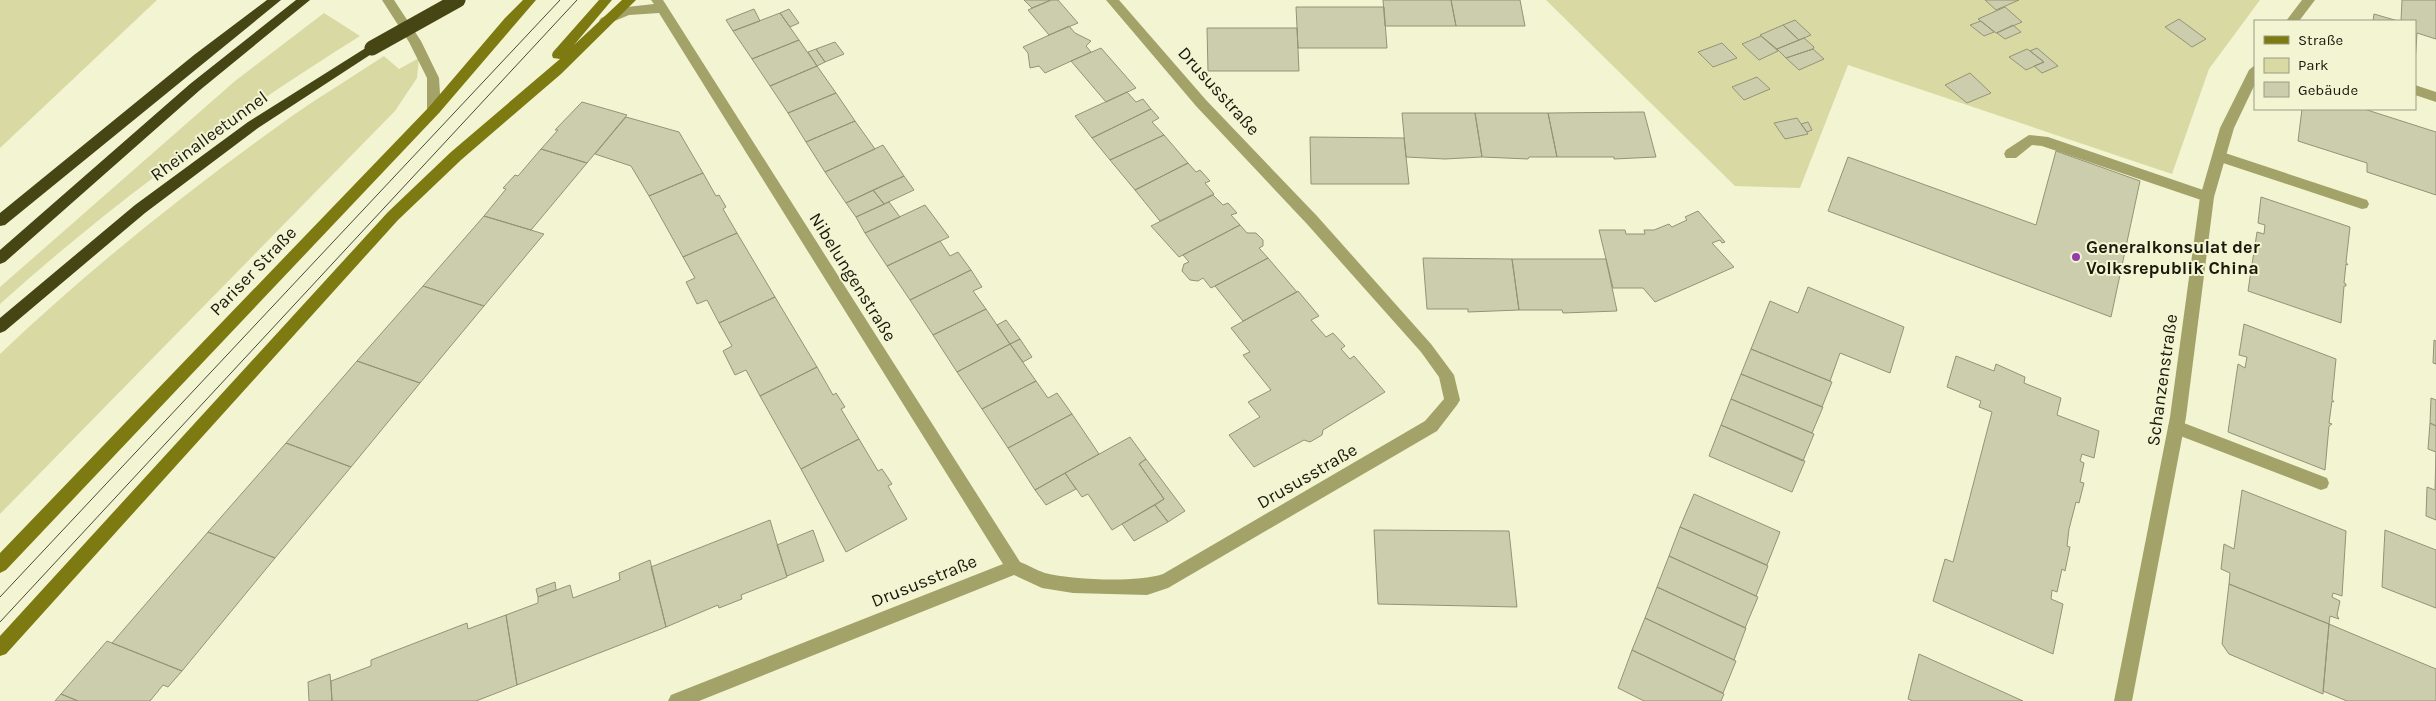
<svg xmlns="http://www.w3.org/2000/svg" width="2436" height="701" font-family="Karla,sans-serif">
<rect width="100%" height="100%" fill="#f3f4d2"/>
<path fill="#d9daa3" d="M 0,0 L 157,0 L 0,148 Z
M 1546,0 L 2260,0 L 2209,69 L 2172,174 L 1848,65 L 1800,188 L 1735,186 Z
M 324,13 L 360,36 C 232,116 112,203 0,304 L 0,287 L 235,81 Z
M 384,56 L 399,69 L 419,58 L 417,78 L 395,111 L 0,514 L 0,354 C 89,269 191,188 292,116 C 322,95 354,76 384,56 Z"/>
<path fill="#cccdac" stroke="#949475" d="M 1024,0 L 1051,0 L 1032,8 Z
M 1051,0 L 1058,0 L 1078,23 L 1049,35 L 1028,10 Z
M 1383,0 L 1451,0 L 1456,26 L 1385,26 Z
M 1451,0 L 1520,0 L 1525,26 L 1456,26 Z
M 1985,0 L 2019,0 L 1996,10 Z
M 2402,0 L 2436,0 L 2436,39 L 2417,33 L 2415,63 L 2415,21 L 2401,21 Z
M 1296,7 L 1384,7 L 1387,48 L 1298,48 Z
M 2005,7 L 2022,22 L 1996,33 L 1978,19 Z
M 754,9 L 760,21 L 733,31 L 726,20 Z
M 789,9 L 799,23 L 790,27 L 780,13 Z
M 780,13 L 799,40 L 752,59 L 733,31 Z
M 2374,14 L 2398,21 L 2373,21 Z
M 2179,19 L 2206,39 L 2192,47 L 2165,27 Z
M 1795,20 L 1811,35 L 1799,40 L 1783,25 Z
M 1981,21 L 1994,32 L 1984,36 L 1970,25 Z
M 1783,25 L 1799,40 L 1777,49 L 1760,35 Z
M 2013,25 L 2021,32 L 2005,39 L 1997,33 Z
M 1069,26 L 1075,33 L 1091,41 L 1086,46 L 1091,52 L 1045,73 L 1039,66 L 1030,68 L 1028,53 L 1023,47 Z
M 1207,28 L 1297,28 L 1299,71 L 1208,71 Z
M 1761,36 L 1778,51 L 1759,60 L 1742,44 Z
M 1804,38 L 1814,47 L 1813,49 L 1786,58 L 1777,49 Z
M 799,40 L 817,66 L 770,86 L 752,59 Z
M 835,42 L 844,54 L 825,62 L 816,49 Z
M 1722,43 L 1737,58 L 1713,67 L 1698,52 Z
M 1101,48 L 1136,88 L 1106,102 L 1071,61 Z
M 2037,48 L 2058,66 L 2042,73 L 2034,66 L 2044,62 L 2030,51 Z
M 816,49 L 825,62 L 817,66 L 808,52 Z
M 1813,49 L 1824,59 L 1799,70 L 1786,58 Z
M 2027,49 L 2030,51 L 2044,62 L 2026,70 L 2009,57 Z
M 817,66 L 836,93 L 788,113 L 770,86 Z
M 1970,73 L 1991,93 L 1967,103 L 1945,85 Z
M 1757,77 L 1770,89 L 1744,100 L 1732,87 Z
M 1127,92 L 1136,102 L 1143,99 L 1151,109 L 1092,138 L 1075,116 Z
M 836,93 L 855,121 L 806,142 L 788,113 Z
M 582,102 L 627,115 L 587,163 L 541,149 L 558,130 L 555,130 Z
M 1151,109 L 1159,118 L 1152,122 L 1164,135 L 1110,160 L 1092,138 Z
M 2302,109 L 2364,109 L 2436,132 L 2436,195 L 2367,172 L 2367,163 L 2298,141 Z
M 1644,112 L 1656,157 L 1614,159 L 1614,157 L 1557,157 L 1548,113 Z
M 1402,113 L 1475,113 L 1482,157 L 1445,159 L 1406,157 Z
M 1475,113 L 1548,113 L 1557,157 L 1529,157 L 1528,159 L 1482,157 Z
M 626,117 L 679,132 L 703,173 L 649,196 L 631,166 L 595,154 Z
M 1797,118 L 1808,134 L 1785,139 L 1774,123 Z
M 855,121 L 875,149 L 825,172 L 806,142 Z
M 1808,122 L 1812,130 L 1807,132 L 1801,124 Z
M 1164,135 L 1188,163 L 1135,190 L 1110,160 Z
M 1310,137 L 1404,138 L 1409,184 L 1311,184 Z
M 883,145 L 904,176 L 846,203 L 825,172 Z
M 541,149 L 587,163 L 531,230 L 484,216 L 506,189 L 503,188 L 515,175 L 518,176 Z
M 2056,151 L 2140,181 L 2111,317 L 1828,211 L 1848,157 L 2036,225 Z
M 1188,163 L 1196,172 L 1200,170 L 1210,181 L 1205,183 L 1214,194 L 1160,221 L 1135,190 Z
M 703,173 L 716,196 L 719,195 L 726,207 L 723,209 L 737,233 L 683,257 L 649,196 Z
M 904,176 L 914,190 L 884,204 L 873,190 Z
M 873,190 L 884,204 L 856,217 L 846,203 Z
M 1213,195 L 1223,205 L 1228,203 L 1237,213 L 1231,215 L 1240,225 L 1179,257 L 1151,226 Z
M 2261,197 L 2350,227 L 2346,262 L 2348,265 L 2346,264 L 2344,283 L 2346,284 L 2346,286 L 2344,286 L 2341,323 L 2248,291 L 2257,232 L 2264,234 L 2265,225 L 2258,223 Z
M 889,202 L 900,217 L 865,233 L 856,217 Z
M 925,205 L 949,237 L 887,266 L 865,233 Z
M 1698,211 L 1725,242 L 1722,243 L 1720,240 L 1712,243 L 1734,267 L 1655,302 L 1643,288 L 1613,288 L 1599,230 L 1625,230 L 1626,234 L 1645,234 L 1644,230 L 1654,230 L 1669,224 L 1672,227 L 1687,220 L 1685,217 Z
M 484,216 L 544,234 L 484,306 L 423,286 Z
M 1240,225 L 1247,233 L 1256,233 L 1263,240 L 1263,246 L 1259,248 L 1268,258 L 1211,288 L 1203,278 L 1198,281 L 1190,280 L 1182,271 L 1184,264 L 1189,262 L 1183,255 Z
M 737,233 L 775,297 L 719,323 L 707,300 L 697,304 L 686,282 L 695,278 L 683,257 Z
M 940,241 L 950,256 L 958,252 L 971,270 L 910,300 L 887,266 Z
M 1268,258 L 1297,292 L 1243,321 L 1215,286 Z
M 1423,258 L 1512,259 L 1519,310 L 1468,312 L 1468,309 L 1427,309 Z
M 1512,259 L 1606,259 L 1617,311 L 1563,313 L 1562,310 L 1519,310 Z
M 971,270 L 982,287 L 973,291 L 986,309 L 933,335 L 910,300 Z
M 423,286 L 484,306 L 420,383 L 357,361 Z
M 1808,287 L 1904,327 L 1890,373 L 1840,353 L 1830,381 L 1751,349 L 1770,301 L 1798,313 Z
M 1298,291 L 1319,316 L 1311,320 L 1326,337 L 1333,333 L 1345,346 L 1341,349 L 1350,359 L 1354,356 L 1385,392 L 1323,430 L 1322,435 L 1310,442 L 1304,440 L 1254,467 L 1229,435 L 1260,417 L 1248,402 L 1271,390 L 1243,355 L 1250,352 L 1231,328 Z
M 775,297 L 817,367 L 760,396 L 746,370 L 735,375 L 723,351 L 732,346 L 719,323 Z
M 986,309 L 1010,344 L 957,372 L 933,335 Z
M 1006,320 L 1020,339 L 1010,344 L 997,325 Z
M 2244,324 L 2336,359 L 2332,399 L 2334,402 L 2332,401 L 2329,423 L 2332,424 L 2329,426 L 2325,470 L 2228,432 L 2238,364 L 2245,368 L 2247,357 L 2239,355 Z
M 1020,339 L 1032,357 L 1023,362 L 1010,344 Z
M 2434,340 L 2436,341 L 2436,364 L 2433,363 Z
M 1010,344 L 1036,381 L 982,409 L 957,372 Z
M 1751,349 L 1832,382 L 1822,407 L 1741,374 Z
M 1956,356 L 1994,371 L 1996,364 L 2025,377 L 2024,383 L 2061,398 L 2057,415 L 2099,431 L 2094,458 L 2082,454 L 2080,461 L 2084,463 L 2080,482 L 2084,483 L 2079,503 L 2076,502 L 2069,529 L 2067,546 L 2070,547 L 2065,571 L 2062,569 L 2057,592 L 2052,590 L 2051,599 L 2063,604 L 2053,654 L 1933,601 L 1945,559 L 1953,562 L 1992,412 L 1979,407 L 1981,401 L 1947,387 Z
M 357,361 L 420,383 L 351,467 L 286,443 Z
M 817,367 L 833,395 L 836,393 L 845,407 L 841,409 L 859,439 L 801,469 L 760,396 Z
M 1741,374 L 1823,407 L 1812,433 L 1731,399 Z
M 1036,381 L 1048,398 L 1057,393 L 1072,414 L 1008,448 L 982,409 Z
M 2431,398 L 2436,400 L 2436,426 L 2430,423 Z
M 1731,399 L 1814,434 L 1803,461 L 1721,425 Z
M 1072,414 L 1099,454 L 1035,490 L 1008,448 Z
M 2430,423 L 2436,426 L 2436,452 L 2428,449 Z
M 1721,425 L 1805,461 L 1792,492 L 1709,456 Z
M 1130,437 L 1146,459 L 1139,464 L 1164,499 L 1112,530 L 1088,494 L 1082,497 L 1065,473 Z
M 859,439 L 878,471 L 882,469 L 892,484 L 888,486 L 907,519 L 846,552 L 801,469 Z
M 286,443 L 351,467 L 275,558 L 208,532 Z
M 2436,452 L 2436,520 L 2426,516 L 2427,487 L 2435,490 Z
M 1146,459 L 1185,511 L 1168,522 L 1155,505 L 1164,499 L 1139,464 Z
M 1065,473 L 1076,489 L 1046,505 L 1035,490 Z
M 2242,490 L 2346,531 L 2342,596 L 2333,593 L 2332,597 L 2340,601 L 2337,615 L 2339,619 L 2330,616 L 2329,624 L 2229,584 L 2230,573 L 2221,569 L 2224,544 L 2234,549 Z
M 1694,494 L 1780,532 L 1767,565 L 1680,527 Z
M 1155,505 L 1168,522 L 1134,541 L 1122,524 Z
M 770,520 L 787,577 L 741,595 L 742,599 L 719,608 L 718,605 L 666,627 L 651,567 Z
M 1680,527 L 1768,566 L 1756,596 L 1669,556 Z
M 813,530 L 824,561 L 787,576 L 777,545 Z
M 1374,530 L 1509,531 L 1517,607 L 1378,604 Z
M 2385,530 L 2436,550 L 2436,608 L 2382,587 Z
M 208,532 L 275,558 L 182,671 L 112,643 Z
M 1669,556 L 1758,597 L 1745,628 L 1657,587 Z
M 650,560 L 666,627 L 517,685 L 506,615 L 538,603 L 538,597 L 570,585 L 573,598 L 620,580 L 619,573 Z
M 555,582 L 556,590 L 538,597 L 536,589 Z
M 2229,584 L 2329,624 L 2323,694 L 2229,654 L 2222,644 Z
M 1657,587 L 1746,628 L 1734,660 L 1645,618 Z
M 506,615 L 517,685 L 476,701 L 332,701 L 331,681 L 371,666 L 371,660 L 467,623 L 468,629 Z
M 1645,618 L 1736,661 L 1723,693 L 1632,650 Z
M 2329,624 L 2436,669 L 2436,701 L 2347,701 L 2323,691 Z
M 107,641 L 182,671 L 168,687 L 163,685 L 150,701 L 78,701 L 61,694 Z
M 1632,650 L 1724,694 L 1721,701 L 1644,701 L 1618,688 Z
M 1919,654 L 2023,701 L 1913,701 L 1908,699 Z
M 330,674 L 332,701 L 309,701 L 308,682 Z
M 61,694 L 78,701 L 55,701 Z"/>
<g fill="none" stroke-linecap="round" stroke-linejoin="round">
<path fill="#a2a269" fill-rule="evenodd" d="M 382,0 L 394,0 L 421,41 L 439,78 L 441,110 L 439,113 L 429,113 L 427,110 L 427,78 L 409,42 Z
M 2029,135 L 2048,137 L 2212,193 L 2214,197 L 2212,201 L 2207,202 L 2042,146 L 2032,145 L 2016,158 L 2006,158 L 2004,154 L 2006,150 Z
M 2219,151 L 2367,200 L 2369,204 L 2367,208 L 2362,209 L 2214,160 L 2212,156 Z
M 2176,420 L 2327,478 L 2329,483 L 2327,488 L 2321,490 L 2170,432 L 2168,427 L 2170,422 Z"/>
<path fill="#a2a269" fill-rule="evenodd" d="M 651,0 L 663,0 L 1020,562 C 1028,565 1036,570 1045,573 C 1073,580 1136,583 1163,574 L 1425,421 L 1444,399 L 1439,377 L 1421,352 L 1307,224 L 1196,106 L 1106,0 L 1119,0 L 1206,100 L 1317,216 L 1431,344 L 1454,375 L 1460,400 L 1457,405 L 1437,431 L 1168,588 L 1147,595 L 1073,593 L 1042,588 L 1014,575 L 699,701 L 668,701 L 671,695 L 1003,564 L 659,13 L 629,15 L 605,25 L 599,21 L 601,18 L 627,7 L 654,4 Z
M 2302,0 L 2315,0 L 2299,21 L 2286,21 Z
M 2255,65 L 2255,84 L 2234,128 L 2214,197 L 2186,417 L 2132,701 L 2114,701 L 2170,417 L 2200,197 L 2220,128 L 2249,70 Z
M 2415,85 L 2436,92 L 2436,102 L 2415,95 Z"/>
<path fill="#7d7a12" fill-rule="evenodd" d="M 523,0 L 536,0 L 439,113 L 6,570 L 0,573 L 0,553 L 429,107 L 505,18 Z
M 599,0 L 612,0 L 574,45 L 622,0 L 636,0 L 561,74 L 461,160 L 398,220 L 6,654 L 0,656 L 0,636 L 388,212 L 451,152 L 560,59 L 553,58 L 552,55 L 553,52 Z"/>
<path fill="#464514" fill-rule="evenodd" d="M 267,0 L 281,0 L 5,225 L 0,226 L 0,213 L 194,55 Z
M 296,0 L 310,0 L 200,90 L 5,262 L 0,264 L 0,250 L 190,84 Z
M 372,44 L 376,45 L 378,48 L 376,51 L 258,128 L 145,213 L 5,331 L 0,333 L 0,318 L 135,205 L 248,122 Z"/>
<path stroke="#4a4a3a" stroke-width="1" d="M 0,597 L 560,0
M 0,622 L 577,0"/>
<path stroke="#464514" stroke-width="15" d="M 372,48 L 458,0"/>
</g>
<circle fill="#933daa" stroke="#f3f4d2" stroke-width="2" cx="2076" cy="257" r="5"/>
<g text-anchor="middle" stroke-width="4" stroke-linejoin="round" paint-order="stroke">
<g font-size="18" fill="#19190d" stroke="#f3f4d2">
<text transform="translate(1219 91) rotate(48)" y="6">Drususstraße</text>
<text transform="translate(209 136) rotate(-36)" y="6">Rheinalleetunnel</text>
<text transform="translate(253 271) rotate(-46)" y="6">Pariser Straße</text>
<text transform="translate(853 277) rotate(58)" y="6">Nibelungenstraße</text>
<text transform="translate(2162 380) rotate(-82)" y="6">Schanzenstraße</text>
<text transform="translate(1307 476) rotate(-30)" y="6">Drususstraße</text>
<text transform="translate(924 581) rotate(-22)" y="6">Drususstraße</text>
</g>
<g font-size="18" font-weight="bold" fill="#19190d" stroke="#f3f4d2" text-anchor="start">
<text x="2086" y="253">Generalkonsulat der<tspan x="2086" dy="21">Volksrepublik China</tspan></text>
</g>
</g>
<rect x="2254" y="20" width="162" height="90" fill="#f3f4d2" stroke="#9c9c83"/>
<rect x="2264" y="36" width="25" height="8" fill="#7d7a12" stroke="#9c9c83"/>
<text x="2298" y="45" font-size="15" fill="#19190d">Straße</text>
<rect x="2264" y="58" width="25" height="15" fill="#d9daa3" stroke="#9c9c83"/>
<text x="2298" y="70" font-size="15" fill="#19190d">Park</text>
<rect x="2264" y="82" width="25" height="15" fill="#cccdac" stroke="#9c9c83"/>
<text x="2298" y="95" font-size="15" fill="#19190d">Gebäude</text>
</svg>
